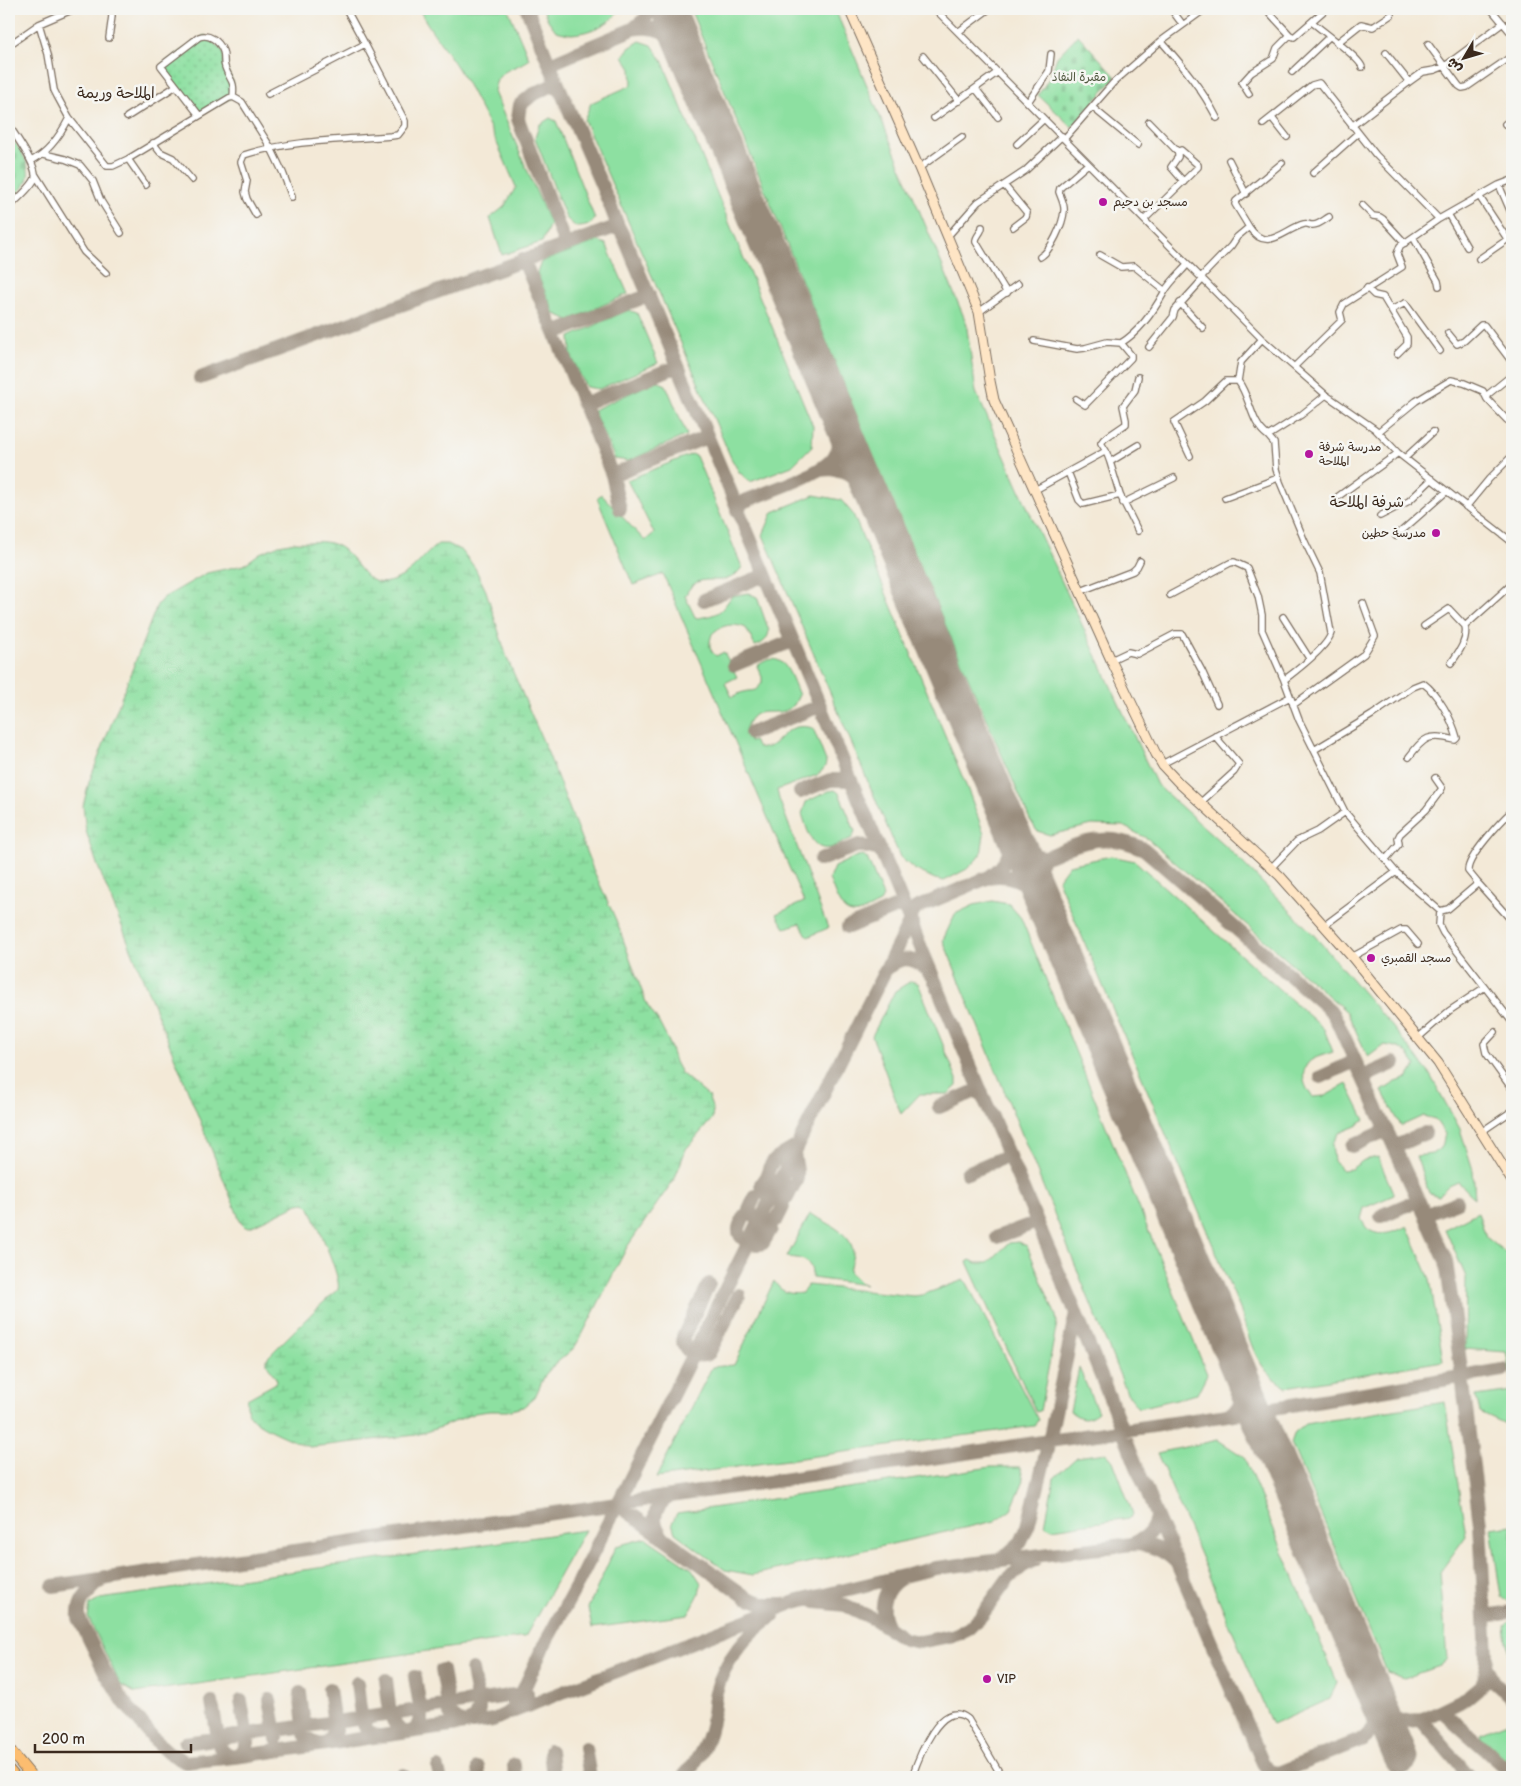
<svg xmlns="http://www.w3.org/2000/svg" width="1521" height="1786" font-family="'Balsamiq Sans','Playpen Sans Arabic',sans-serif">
<defs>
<pattern id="wetland-marsh" width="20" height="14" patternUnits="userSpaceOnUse" patternTransform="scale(1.25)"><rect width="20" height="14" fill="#8de0a1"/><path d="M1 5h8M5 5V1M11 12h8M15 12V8" fill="none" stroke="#7bc08a"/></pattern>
<pattern id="cemetery-stones" width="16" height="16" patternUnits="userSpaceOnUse" patternTransform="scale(1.25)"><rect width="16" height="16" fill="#8de0a1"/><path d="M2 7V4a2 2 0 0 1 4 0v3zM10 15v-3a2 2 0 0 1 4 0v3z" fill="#7bc08a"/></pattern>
<pattern id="park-dots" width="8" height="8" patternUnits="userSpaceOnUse" patternTransform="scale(1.25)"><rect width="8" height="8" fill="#8de0a1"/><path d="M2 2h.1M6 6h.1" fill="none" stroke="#7bc08a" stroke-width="1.8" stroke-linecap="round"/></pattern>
</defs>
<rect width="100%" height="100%" fill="#f6f6f2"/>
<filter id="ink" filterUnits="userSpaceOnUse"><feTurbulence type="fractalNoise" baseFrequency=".02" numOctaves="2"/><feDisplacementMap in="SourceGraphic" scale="10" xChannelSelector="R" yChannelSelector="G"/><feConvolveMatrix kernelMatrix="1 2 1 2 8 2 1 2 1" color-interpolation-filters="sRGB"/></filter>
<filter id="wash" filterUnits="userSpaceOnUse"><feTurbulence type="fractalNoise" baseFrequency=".0096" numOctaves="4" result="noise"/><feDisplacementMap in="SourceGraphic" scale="20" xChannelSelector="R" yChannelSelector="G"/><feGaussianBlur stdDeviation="1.12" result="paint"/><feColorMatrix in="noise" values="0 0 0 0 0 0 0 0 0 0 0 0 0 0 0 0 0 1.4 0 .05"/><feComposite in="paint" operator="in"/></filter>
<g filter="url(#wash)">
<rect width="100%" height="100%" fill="#f3e9d7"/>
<path fill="#8de0a1" stroke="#648560" d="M 419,9 L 508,9 L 529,59 C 512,72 497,67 494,92 L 550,224 L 542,242 L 502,255 L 490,218 L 504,207 L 516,187 C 499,147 482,107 459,70 C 446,49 430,31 419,9 Z
M 543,9 L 620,9 C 612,24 589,33 572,34 C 567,34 561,32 556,31 L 548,20 Z
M 690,9 L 835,9 L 966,322 L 976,392 L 1034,522 L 1157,785 L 1233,853 L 1313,934 L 1391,1025 L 1429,1073 L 1460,1129 L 1473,1170 L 1475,1198 C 1468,1193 1465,1187 1458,1182 L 1449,1186 L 1439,1196 L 1429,1193 L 1416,1156 L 1432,1154 L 1442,1147 L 1445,1134 L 1435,1119 L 1423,1116 L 1401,1126 L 1382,1091 L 1396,1082 L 1408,1078 L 1416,1065 C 1406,1051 1402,1047 1384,1045 L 1368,1057 L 1347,1012 L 1148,839 L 1123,826 L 1092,825 L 1050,835 L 1037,831 L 1030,820 L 890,497 L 738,124 Z
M 640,41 L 652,45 L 662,60 L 813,426 L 812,446 L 792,466 L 750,482 L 739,472 L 731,458 L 584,120 L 591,103 L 632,85 L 631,69 L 623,56 L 629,48 Z
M 550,118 L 556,121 L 595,219 C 590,226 585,227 576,227 L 566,218 L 535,138 L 539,125 Z
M 598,241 L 606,244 L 628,294 L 569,320 L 555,314 L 537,273 L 541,262 Z
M 628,310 L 637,313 L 658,363 L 599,389 L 586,387 L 571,355 L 570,337 Z
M 657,381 L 666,385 L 687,435 L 628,461 L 615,459 L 593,410 Z
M 692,454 L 696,456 L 742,567 C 724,595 700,564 685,596 L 695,617 L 698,618 C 720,614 719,614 732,596 L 748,593 L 757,597 L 769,631 C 768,639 763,644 755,646 L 746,628 C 734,623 722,624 712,634 C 709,643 708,649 716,656 L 724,652 L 737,677 L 725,683 L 732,697 C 736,696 740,692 744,692 C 755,689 753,694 762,683 L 762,677 L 757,666 C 784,646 790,675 799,695 L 794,705 L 785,711 C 765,715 754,705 745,730 L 750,742 L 754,741 L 758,747 C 781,753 779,719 813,728 L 826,761 C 826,768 822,771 817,775 L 777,790 L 779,799 L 828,928 L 808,937 L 800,923 L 785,928 L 776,914 L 804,902 L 663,574 L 633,585 L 597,498 L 601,494 L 645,541 L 654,533 L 627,480 Z
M 814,495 L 841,500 L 853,514 L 970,795 L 984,834 L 981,855 L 967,869 L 944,881 L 935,879 L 914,869 L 900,857 L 763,535 L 773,512 Z
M 835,790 L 839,793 L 855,831 L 852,838 C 845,841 837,846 830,848 C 811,852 807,827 802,814 L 806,802 L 829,791 Z
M 863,855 L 867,858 L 883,896 L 880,903 C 873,906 865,911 858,913 C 839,916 835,891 829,879 L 834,867 L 857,856 Z
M 1111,856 L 1135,861 L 1324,1029 L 1333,1052 C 1327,1054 1319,1056 1313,1059 C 1298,1068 1303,1087 1313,1097 L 1325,1096 L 1347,1084 L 1365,1120 L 1356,1126 L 1339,1133 L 1332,1144 L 1334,1161 L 1342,1170 L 1351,1169 L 1364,1160 L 1378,1157 L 1394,1195 L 1364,1208 L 1361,1219 C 1363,1222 1365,1227 1368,1229 C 1379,1238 1396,1232 1407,1226 L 1430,1279 L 1443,1361 L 1286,1387 C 1255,1369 1250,1341 1240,1309 L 1058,880 L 1069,865 Z
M 992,901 L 1009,904 L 1021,918 L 1207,1374 L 1197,1394 L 1139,1408 L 1127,1393 L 943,940 L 955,914 L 974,905 Z
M 911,981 L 918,983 L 957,1079 L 957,1086 L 948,1094 L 920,1094 L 901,1114 L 872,1036 L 895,991 Z
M 1478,1212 L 1486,1237 L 1512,1258 L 1512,1382 L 1506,1352 L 1465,1349 L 1466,1277 L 1445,1229 Z
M 810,1214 C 824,1221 852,1233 853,1252 C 853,1258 850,1265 849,1271 C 854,1278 858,1283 866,1285 L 812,1278 C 813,1260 802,1258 787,1257 Z
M 1018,1242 L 1027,1246 L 1056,1316 L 1057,1323 L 1040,1411 L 1036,1412 L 967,1262 L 970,1260 L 977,1263 L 988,1263 L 1009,1243 Z
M 964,1280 L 967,1283 L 1038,1420 L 1034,1426 L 656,1478 L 712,1367 L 734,1365 L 774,1281 C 781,1292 789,1295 802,1293 L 808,1285 L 913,1296 L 922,1295 Z
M 1079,1368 L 1098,1412 C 1088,1420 1080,1420 1070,1411 Z
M 1512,1391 L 1512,1427 L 1480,1412 L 1476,1396 Z
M 1445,1402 L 1466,1536 L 1440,1572 L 1447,1659 L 1439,1666 L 1404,1678 L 1387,1672 L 1291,1443 L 1295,1432 L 1305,1424 Z
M 1218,1440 L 1244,1457 L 1337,1682 L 1330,1699 L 1272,1725 L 1157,1453 Z
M 1106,1453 L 1113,1461 L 1133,1514 L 1129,1518 L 1052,1529 L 1045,1525 L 1054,1478 L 1077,1457 Z
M 991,1467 L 1020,1467 L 1024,1480 L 1011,1510 L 995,1521 L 753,1575 L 725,1570 L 675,1533 L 672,1523 L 677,1513 Z
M 1512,1525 L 1512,1602 L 1511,1602 L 1501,1597 L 1491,1528 Z
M 585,1530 L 525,1637 L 135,1693 L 120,1684 L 88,1617 L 90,1605 L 100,1599 Z
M 646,1538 L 692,1569 L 701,1583 L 699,1594 L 688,1615 L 592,1628 L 588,1608 L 616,1546 Z
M 1512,1620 L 1512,1686 L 1505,1625 Z
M 1512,1720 L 1512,1767 L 1485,1745 L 1480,1733 Z"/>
<path fill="url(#wetland-marsh)" stroke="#648560" d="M 295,542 C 306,543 320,540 330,543 C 360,550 361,596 397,579 C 414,572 424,554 438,544 L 448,544 L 462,551 L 475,568 L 486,591 L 507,658 L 548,753 L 592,867 L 616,920 L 647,1005 L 658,1021 L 669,1042 L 675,1062 L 681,1073 L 708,1096 L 713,1110 L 712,1119 L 686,1149 L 675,1178 L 627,1247 L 582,1335 L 574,1348 L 553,1366 L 545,1375 L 535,1397 L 523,1407 L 507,1411 L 489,1411 L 475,1413 L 441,1427 L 416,1435 L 310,1447 C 298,1443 259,1427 252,1418 C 248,1414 246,1404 247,1399 L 276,1383 L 277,1380 L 267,1364 L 267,1358 L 311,1314 L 338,1289 C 342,1278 316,1223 310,1208 L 305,1203 L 298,1204 L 250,1227 L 245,1227 L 241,1223 L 97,864 L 86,831 L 83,806 L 89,782 L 157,605 L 163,598 L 207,573 L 244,565 L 260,553 L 279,545 Z"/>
<path fill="url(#cemetery-stones)" stroke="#648560" d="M 1078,35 L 1116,77 L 1072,127 L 1038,95 L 1050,77 L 1057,57 Z
M 9,137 C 19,146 34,167 26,183 C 23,189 14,195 9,200 Z"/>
<path fill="url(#park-dots)" stroke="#648560" d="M 205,35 L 223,51 L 224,64 L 233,82 L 233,97 L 199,115 L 161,65 Z"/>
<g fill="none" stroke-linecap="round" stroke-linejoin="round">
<path stroke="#978a7a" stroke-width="14" d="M 527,9 L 551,68 L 610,205 L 618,226 L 625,239 L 980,1089 L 1076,1313 L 1156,1515 L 1263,1763 L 1269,1771 L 1278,1773 L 1363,1739 C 1375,1730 1378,1718 1379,1704
M 633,29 C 655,24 670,33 684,49
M 551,68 L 553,63 L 559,60 L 633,29 L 645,19 L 651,9
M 557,83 L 532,95 L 520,105 L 518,119 L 565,244
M 523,259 L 555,333 L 612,475 L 620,509
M 555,333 L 649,295
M 200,378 L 618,226
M 583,404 L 678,366
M 820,470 C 843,467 849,473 867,485
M 612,475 L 707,437
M 737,510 L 743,502 C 765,492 824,475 835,455 C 842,443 841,431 839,418
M 704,600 L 765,575
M 734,665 L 792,641
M 751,733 L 820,706
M 800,792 L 830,780 L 851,780
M 1008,820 C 1012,845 1012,862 989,877 C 1009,873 1022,881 1038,892
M 1018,845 C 1025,850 1033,856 1043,857 C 1050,857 1058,852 1065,849 C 1094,837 1115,836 1144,849 L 1330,1010 L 1337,1021 L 1446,1261 L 1462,1376 L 1480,1524 L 1487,1656 L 1485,1680 L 1481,1686 L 1468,1697 L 1421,1720 L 1401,1721 L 1389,1715 L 1379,1704
M 820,860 L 859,845 L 880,850
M 1035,884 L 1038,866 L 1045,857
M 912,924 L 911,916 L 916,908 L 989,877
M 848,927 L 902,905
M 888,968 C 903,953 918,959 930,974
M 1321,1077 L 1355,1061
M 1363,1077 L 1394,1063
M 939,1107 L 980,1089
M 1352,1146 L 1387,1130
M 1394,1147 L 1425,1133
M 794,1154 C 795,1161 798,1170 797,1178 C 793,1194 776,1189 768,1180 C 765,1160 783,1156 797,1146
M 967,1173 L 1009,1155
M 767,1175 L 761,1184 L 763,1191 C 769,1198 778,1203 787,1198 L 794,1184
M 755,1196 L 749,1209 C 754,1218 762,1223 772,1222 L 777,1219 L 783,1207
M 1425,1215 L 1457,1202
M 744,1216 C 742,1220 740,1224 739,1228 C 737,1240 753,1246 763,1243 L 771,1229
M 1381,1216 L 1418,1200
M 997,1237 L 1037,1222
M 709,1284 L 683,1337 C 681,1351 698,1360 709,1353 L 739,1295
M 1228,1415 C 1241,1409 1245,1397 1244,1384
M 617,1504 L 746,1597 L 765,1604 L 783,1604
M 660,1533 C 650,1518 656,1504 671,1496
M 1132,1544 C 1147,1538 1155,1530 1156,1515
M 1002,1559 L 1021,1542 L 1028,1526 L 1049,1441 L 1076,1313
M 105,1577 C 92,1589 77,1599 79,1618 L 105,1672 L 124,1702 L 153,1738 L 168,1752 L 185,1762 L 235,1757 L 493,1720 L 506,1714 L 516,1706 L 542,1649 L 578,1583 L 910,921
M 53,1586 L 1255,1411 L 1503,1370
M 816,1602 L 845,1605 L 876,1620 L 904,1639 L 919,1642 L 955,1635 L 969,1628 L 981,1616 L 1008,1579 L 1023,1566 L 1036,1559
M 1485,1616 L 1512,1612
M 890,1630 C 877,1611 882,1590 901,1578
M 1487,1668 L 1495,1683 L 1512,1698
M 442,1670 L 450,1714 C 455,1720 459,1723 466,1724 L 474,1720 L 479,1709
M 472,1670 L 479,1710
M 415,1677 L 422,1718
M 386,1680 C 389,1697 387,1723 403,1732 C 414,1734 420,1726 421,1717
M 357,1683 C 360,1700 358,1738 381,1736
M 329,1689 L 335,1731
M 300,1693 L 305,1734 C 316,1749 329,1748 334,1730
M 270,1700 L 277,1739
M 241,1701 L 248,1743
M 212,1702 L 219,1745 C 222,1752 228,1756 235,1757 L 243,1752 L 248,1742
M 1442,1711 L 1512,1773
M 509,1713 L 795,1602 L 936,1568 L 1132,1544 C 1148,1544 1164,1550 1176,1562
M 1421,1720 L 1470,1777
M 185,1743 L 392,1714 L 527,1693
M 585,1748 L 590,1777
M 550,1751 L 553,1777
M 514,1765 L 515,1777
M 438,1768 L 440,1777
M 478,1768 L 479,1777
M 403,1775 L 404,1777
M 683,1777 C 699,1760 710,1738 713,1715 C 714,1707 714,1699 716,1692 C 724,1661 747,1633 773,1616"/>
<path stroke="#978a7a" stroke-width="35" d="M 668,9 L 1401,1757"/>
</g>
</g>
<g filter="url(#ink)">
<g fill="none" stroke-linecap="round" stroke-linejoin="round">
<g stroke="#7b6d5f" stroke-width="8">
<path id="minor" d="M 935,9 L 1262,339 L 1326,395 L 1375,429 L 1398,453 L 1512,542
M 1171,9 L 1183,25
M 1266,9 L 1290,35 L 1294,37 L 1326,9
M 1491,9 L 1512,34
M 1312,22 C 1321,30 1360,58 1362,67
M 39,24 L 48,54 L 54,90 L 57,96 L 69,118 L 107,166 L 113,166 L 128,159 L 229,98 L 233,97 L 242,102 L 271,148 L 283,173 L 292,197
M 1507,27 L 1512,22
M 958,32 L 989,9
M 109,38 L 112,16 L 110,9
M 1161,41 C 1183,66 1202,89 1217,118
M 1337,43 L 1361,24 L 1373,27 L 1391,15
M 1428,44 L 1459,86 L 1462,88 L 1467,87 L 1512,56
M 9,45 L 39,24 L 74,9
M 923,56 L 959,101
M 1292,72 L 1329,37
M 1409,82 L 1423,72 L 1435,70 L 1445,66 L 1503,23
M 976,89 L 998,117
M 268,94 L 365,44
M 1249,94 L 1242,83 L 1251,73 L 1273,59 L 1277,48 L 1290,35
M 1028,102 L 1049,71 L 1051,54
M 1092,107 L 1138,145
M 199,115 L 161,66 L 199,37 C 209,33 219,41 223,51 C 225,56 223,62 225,67 C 230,82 235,79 233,97
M 127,117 L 176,86
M 934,118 L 998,72
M 1272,118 L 1287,137
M 1263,124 L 1312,85 L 1319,83 L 1376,155 L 1439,219
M 1505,124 L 1512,119
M 9,125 C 15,136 38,166 35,178 C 33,186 15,201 9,207
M 1352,126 L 1409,82 L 1386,53
M 1064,139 L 1113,83 L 1161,41 L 1205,9
M 153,143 L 160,152 L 173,158 L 192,180
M 1017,144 L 1044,119
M 1178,152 L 1178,157 L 1171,167 L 1184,182
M 44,154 L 65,159 L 80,165 L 93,181 L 101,201 L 121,233
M 128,159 L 146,185
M 1229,160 L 1246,194
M 31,161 C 49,152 60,136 69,118
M 919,168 L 962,137
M 1313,173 L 1358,133
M 35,174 L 84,252 L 106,273
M 1004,185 L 1027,213 L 1026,217 L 1013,227
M 1499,185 L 1512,215
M 1479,196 L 1506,237 L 1508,239 L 1512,235
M 1362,205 L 1373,216 L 1380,217 L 1383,219 L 1405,243
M 1448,214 L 1467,247
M 256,215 L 247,199 L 245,192 L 247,181 L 241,162 L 244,155 C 291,140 342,140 391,136 L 398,135 L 405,126 L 405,121 L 365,44 L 346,9
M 1145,219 L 1198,167 L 1198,165 L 1181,150 L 1178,152 L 1149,122
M 982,227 C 982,233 975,236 976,242 L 1007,293
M 1249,227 C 1267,254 1284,229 1304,224 C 1308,223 1308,225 1312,225 C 1318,226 1324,220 1329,217
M 948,236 L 978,202 L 1025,171 L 1062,136
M 1413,237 L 1438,281 L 1439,286
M 1100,255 L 1121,267 L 1134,266 L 1165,291
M 1040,257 C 1051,251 1063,224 1064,211 C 1065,205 1061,198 1059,192 L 1060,188 L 1088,164
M 1479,259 L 1508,239
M 1201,277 L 1231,246 L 1237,237 L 1249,227 L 1235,204 L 1236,201 L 1282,163
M 1367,288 L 1374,295 L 1383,297 L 1407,337 L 1407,344 L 1397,354
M 1180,303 L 1203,328
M 1391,310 L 1405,303 L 1440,351
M 979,312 L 1018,284
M 1448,333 L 1457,344 L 1464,341 L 1481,325 L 1484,325 L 1512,362
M 1262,339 L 1241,362 L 1238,381 C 1251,398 1250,423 1268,436
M 1034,341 L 1077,349 L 1085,348 L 1107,342 L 1121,343 C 1139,332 1155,309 1165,291 C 1170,282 1181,272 1188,264
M 1149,347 L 1173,317 L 1175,310 L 1203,279
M 1294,367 L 1342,320 L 1340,312 L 1344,304 L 1402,267 L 1397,254 L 1400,246 L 1439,219 L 1499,185 L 1512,180
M 1326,395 L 1301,415 L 1268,436 L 1274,443 L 1276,469 L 1280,482 L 1305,542 L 1320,573 L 1331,633 C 1328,647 1296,671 1284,680 L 1299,720 L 1345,812 L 1396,872 L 1440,911 L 1448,909 L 1475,886 L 1477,882 L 1468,871 C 1467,857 1502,820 1512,811
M 1486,396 L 1512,375
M 1076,399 L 1085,405 L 1131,358 L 1131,355 L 1121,343
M 1378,432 L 1416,401 L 1451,380 L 1464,383 L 1483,391 L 1487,399 L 1507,420
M 1106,451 L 1101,443 L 1104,439 L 1126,424 L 1126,420 L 1123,406 L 1135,390 L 1138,377
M 1190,456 L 1174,422 L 1205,401 L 1226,381 L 1238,381
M 1405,458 L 1433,432
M 1110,462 L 1120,495
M 1068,472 L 1079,500 L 1083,504 L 1120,495 L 1138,531
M 1035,490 L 1106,451 L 1110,462 L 1138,445
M 1225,498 L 1278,478
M 1336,498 L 1398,453
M 1123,503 L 1174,478
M 1466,507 L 1489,479 L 1509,459
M 1380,516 L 1409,501 L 1432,479
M 1396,536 L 1447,491
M 1081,591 L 1133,571 L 1137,567 L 1140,561
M 1170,595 L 1230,563 L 1234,562 L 1247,568 L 1258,596 L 1262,615 L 1262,630 L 1284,680
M 1283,617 L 1309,658
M 1424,626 L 1449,609 L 1465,626 L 1512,584
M 1111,660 L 1128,652 L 1137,654 L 1175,634 L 1182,634 L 1202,671 L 1217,704
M 1451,663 C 1459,652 1468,640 1465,626
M 1293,705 L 1364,654 L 1375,636 L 1363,603
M 1314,750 L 1372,715 L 1413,687 L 1423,683 C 1438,694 1452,719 1457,738 L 1455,740 C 1429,733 1424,737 1409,757
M 1162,764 L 1290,697
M 1200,803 L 1234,772 L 1239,764 L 1215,736
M 1386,859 L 1399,844 L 1398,838 L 1400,834 L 1426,810 L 1441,790 L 1442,788 L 1435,778
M 1271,868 L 1297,841 L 1318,831 L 1345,812
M 1477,882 L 1512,921
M 1440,911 L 1439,925 L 1443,933 L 1512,1022
M 1325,925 L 1396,872
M 1352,957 L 1401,930 L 1406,930 L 1418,944
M 1495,1032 L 1484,1044 L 1486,1053 L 1512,1089
M 1419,1037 L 1449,1011 L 1485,987
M 1481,1132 L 1512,1111
M 912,1777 C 918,1759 941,1696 968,1719 L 1002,1777"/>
</g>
<g stroke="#7b6d5f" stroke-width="11">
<path id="secondary" d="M 849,9 L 919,168 L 979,312 L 990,381 L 994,400 L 1111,660 L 1156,754 L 1163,766 L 1179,783 L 1280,876 L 1352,957 L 1438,1063 L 1512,1181"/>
</g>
<g stroke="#7b6d5f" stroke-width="12">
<path id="trunk" d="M 9,1749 L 32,1777
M 9,1770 L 15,1777"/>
</g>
<use href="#minor" stroke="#fff" stroke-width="5.5"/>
<use href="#secondary" stroke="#fee5c5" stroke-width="9"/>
<use href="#trunk" stroke="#fcbd6f" stroke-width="10"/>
</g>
</g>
<g fill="#b5179e" stroke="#f6f6f2" stroke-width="2">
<circle cx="1103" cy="202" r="5"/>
<circle cx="1309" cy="454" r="5"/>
<circle cx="1436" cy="533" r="5"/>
<circle cx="1371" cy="958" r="5"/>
<circle cx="987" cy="1679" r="5"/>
</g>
<g text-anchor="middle" stroke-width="5" stroke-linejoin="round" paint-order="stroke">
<g font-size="12" fill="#50583f" stroke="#f6f6f2">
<text x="1079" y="81">مقبرة النفاذ</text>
</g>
<g font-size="12" fill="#3b2a1e" stroke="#f6f6f2" text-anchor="start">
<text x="1113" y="206">مسجد بن دحيم</text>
<text x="1319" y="451">مدرسة شرفة<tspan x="1319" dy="14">الملاحة</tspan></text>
<text x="1426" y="537" text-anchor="end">مدرسة حطين</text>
<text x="1381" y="962">مسجد القمبري</text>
<text x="997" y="1683">VIP</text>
</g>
<g font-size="15" fill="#3b2a1e" stroke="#f6f6f2">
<text x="116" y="98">الملاحة وريمة</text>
<text x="1367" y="507">شرفة الملاحة</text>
</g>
</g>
<rect width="1521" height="1786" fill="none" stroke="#f6f6f2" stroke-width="30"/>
<g transform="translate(1464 58) rotate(232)" stroke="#f6f6f2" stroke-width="4" paint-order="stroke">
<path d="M0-4L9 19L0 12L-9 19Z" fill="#3b2a1e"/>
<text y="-8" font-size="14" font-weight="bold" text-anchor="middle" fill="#3b2a1e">ش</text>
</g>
<path d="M35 1744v8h156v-8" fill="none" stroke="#3b2a1e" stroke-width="2.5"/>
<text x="42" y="1744" font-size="15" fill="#3b2a1e" stroke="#f6f6f2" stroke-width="4" paint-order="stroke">200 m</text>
</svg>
